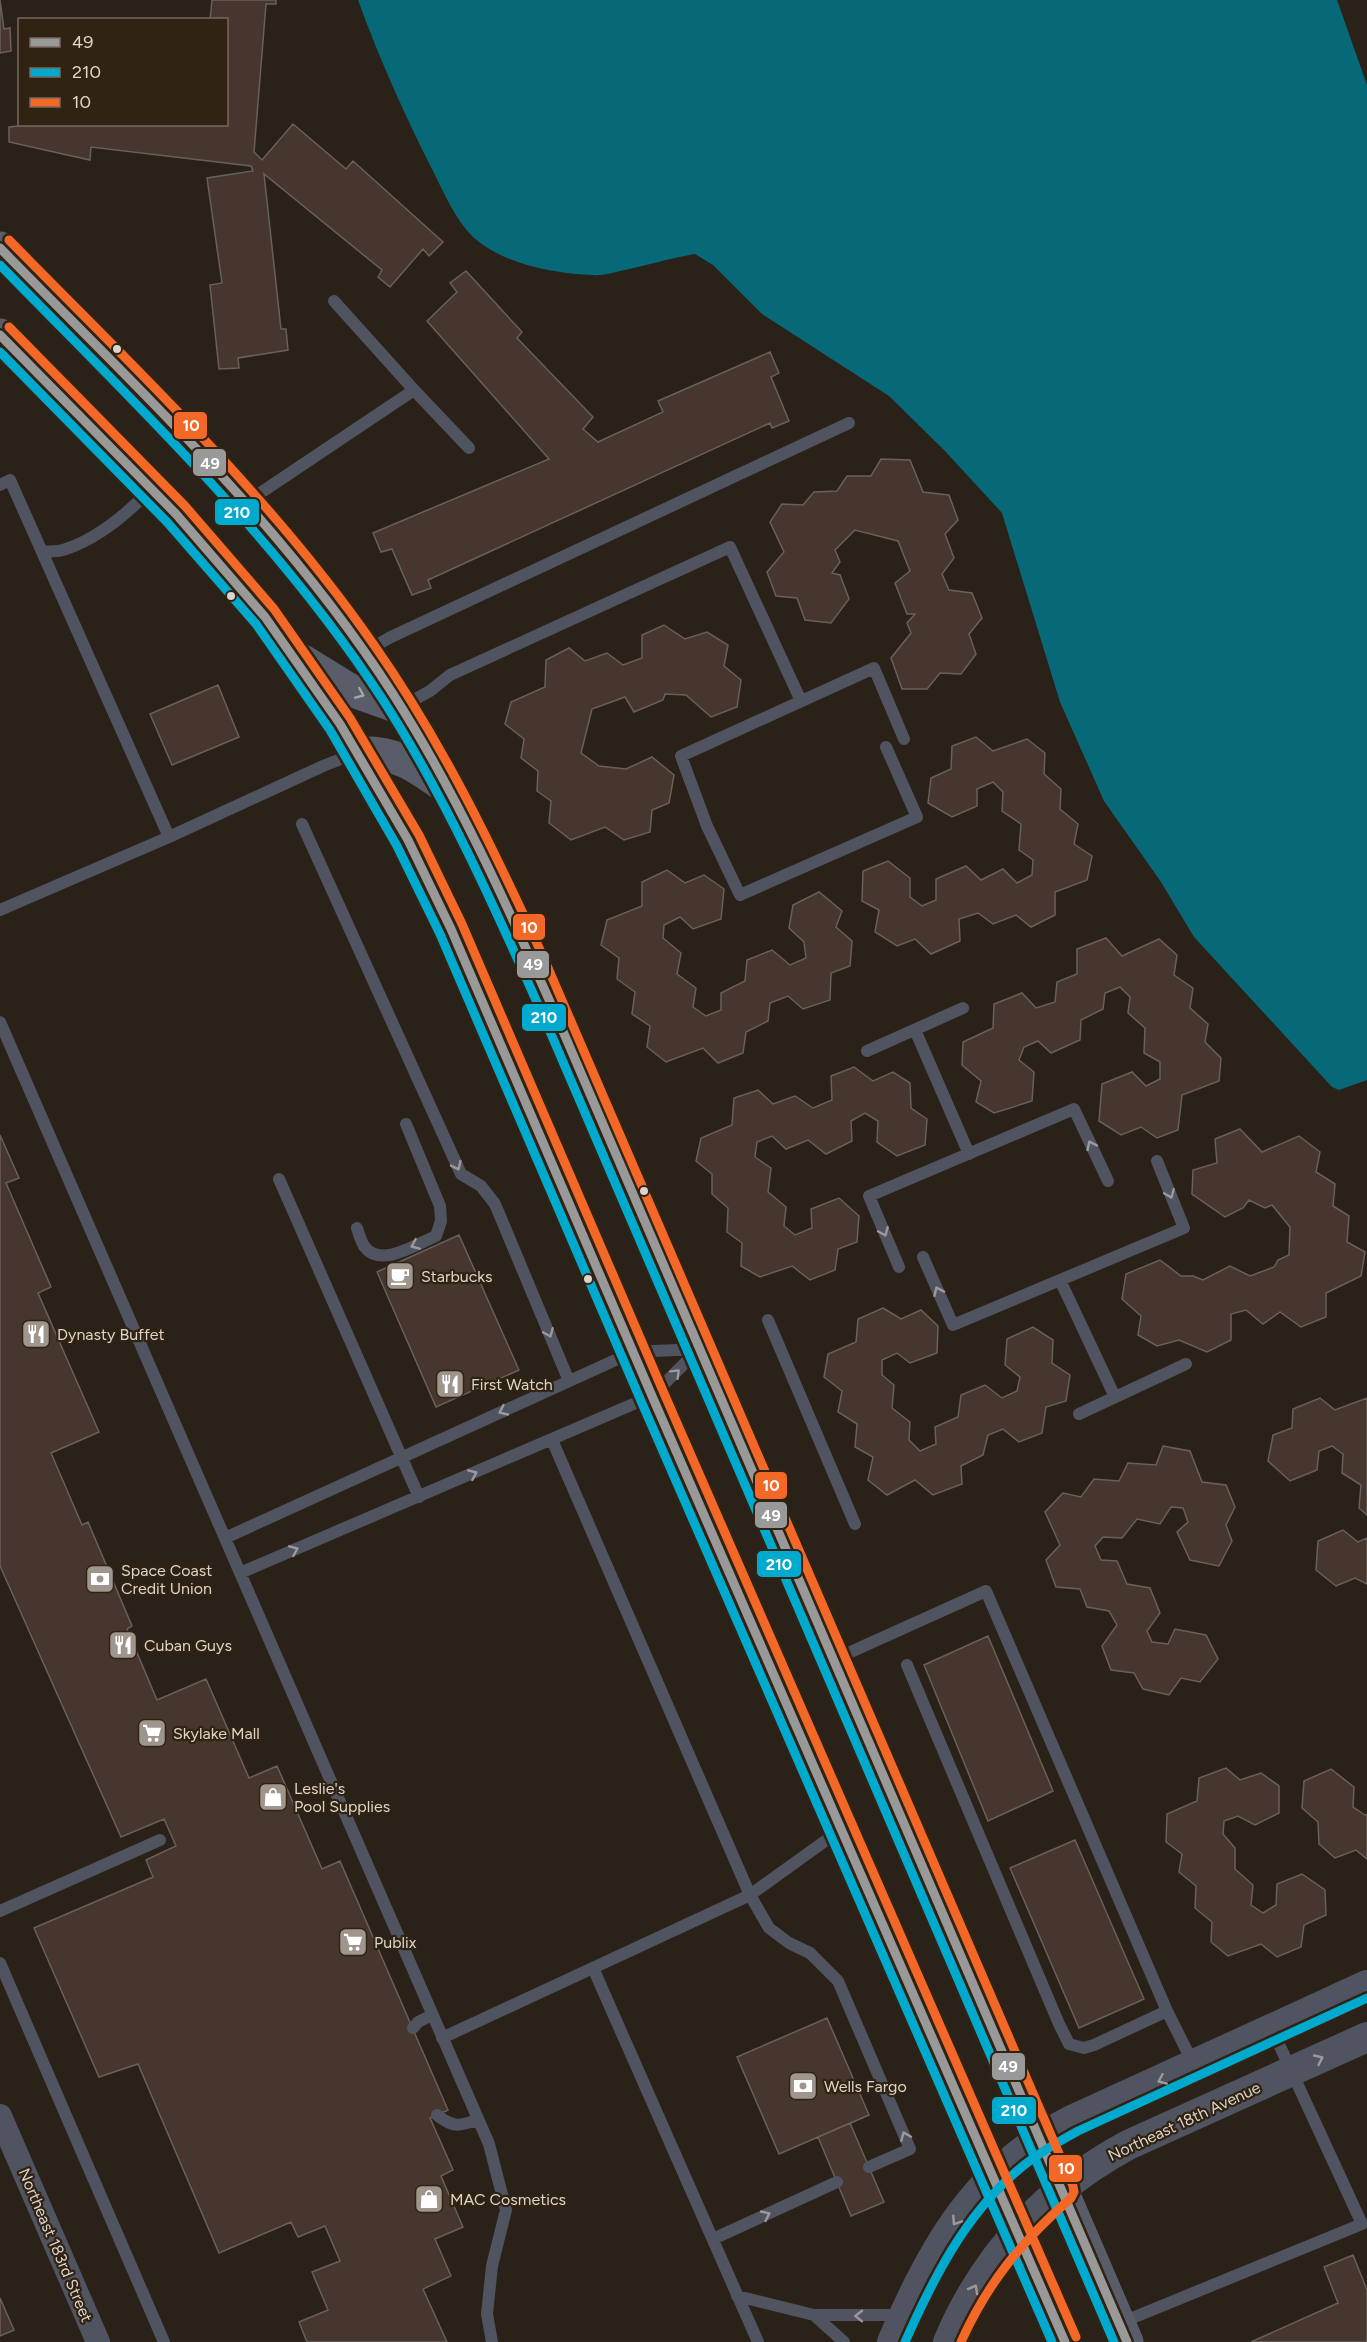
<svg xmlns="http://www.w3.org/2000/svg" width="1367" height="2342" font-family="Figtree,sans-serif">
<rect width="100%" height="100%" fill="#2a2219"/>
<path fill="#076877" d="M 358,0 L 1337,0 L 1367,85 L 1367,1080 L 1339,1090 L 1332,1087 L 1194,937 L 1161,882 L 1104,801 L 1060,702 L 1002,513 L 945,451 L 889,396 L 762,314 L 713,265 L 695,254 C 670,258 645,266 620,271 C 611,273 602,276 593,275 C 554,274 503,264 473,237 C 455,219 444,193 433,171 C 405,116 379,58 358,0 Z"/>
<path fill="#47362d" stroke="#68605a" stroke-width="1.5" d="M 0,0 L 4,29 L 10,28 L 11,51 L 0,53 Z
M 212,0 L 276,0 L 276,4 L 266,4 L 254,152 L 262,160 L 293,124 L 346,169 L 353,161 L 443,242 L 429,256 L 423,249 L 390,287 L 378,277 L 382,270 L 264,174 L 281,329 L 286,329 L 288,350 L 238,358 L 239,368 L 219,369 L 210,285 L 222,283 L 207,178 L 253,171 L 251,166 L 91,147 L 90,160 L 9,142 L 9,127 L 18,126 L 20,117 L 20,124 L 226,124 L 226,20 L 210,20 Z
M 466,271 L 522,332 L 517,338 L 593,417 L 583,429 L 598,442 L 663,412 L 658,401 L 770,352 L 779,373 L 771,377 L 789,421 L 772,428 L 770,423 L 428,580 L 431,588 L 412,595 L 392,549 L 381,552 L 373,533 L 549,459 L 427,321 L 457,292 L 450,283 Z
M 881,459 L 910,460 L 923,492 L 949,495 L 958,520 L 945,534 L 954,558 L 942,574 L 949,590 L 972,593 L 982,618 L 969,634 L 976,654 L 961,674 L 940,673 L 927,689 L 902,689 L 891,658 L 911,633 L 907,623 L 915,614 L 907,614 L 895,583 L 910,571 L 898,541 L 855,530 L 835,550 L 840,562 L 832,573 L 840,575 L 849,599 L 831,623 L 805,620 L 797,598 L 776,596 L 767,572 L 784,552 L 770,522 L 782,504 L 803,505 L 814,492 L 837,491 L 847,476 L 871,476 Z
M 664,625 L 685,639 L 707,632 L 728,645 L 724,666 L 741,680 L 737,707 L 711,717 L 686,695 L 665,694 L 663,700 L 634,712 L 625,697 L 592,709 L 581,753 L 599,766 L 626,769 L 652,757 L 674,775 L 669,803 L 652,810 L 650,832 L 624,840 L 605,827 L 571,840 L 549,823 L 551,801 L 537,791 L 538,771 L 521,758 L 524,739 L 505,724 L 511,702 L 545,687 L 546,660 L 569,648 L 585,661 L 607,653 L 623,665 L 642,658 L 642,635 Z
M 218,685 L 239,737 L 172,765 L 150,714 Z
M 976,737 L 993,751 L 1027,739 L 1045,753 L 1044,774 L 1061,789 L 1060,809 L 1078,824 L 1074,844 L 1092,856 L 1087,880 L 1055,892 L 1055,915 L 1031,927 L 1016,915 L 993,924 L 978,913 L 959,919 L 960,941 L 931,954 L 915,939 L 897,946 L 875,932 L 879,910 L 862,901 L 863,871 L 888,861 L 910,878 L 910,897 L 922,906 L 936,900 L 936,879 L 966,866 L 981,880 L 1003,869 L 1017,883 L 1032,875 L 1033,860 L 1019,850 L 1021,824 L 1002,811 L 1003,792 L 993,782 L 977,789 L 977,806 L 952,817 L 928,803 L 931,778 L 951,769 L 952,746 Z
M 667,870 L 685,883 L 704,875 L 724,889 L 721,919 L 693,929 L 680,917 L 664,925 L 663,938 L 681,953 L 677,974 L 696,988 L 693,1007 L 706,1016 L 721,1010 L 721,993 L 745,981 L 747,960 L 772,950 L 790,965 L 806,958 L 804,942 L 789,928 L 793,905 L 819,892 L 842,911 L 836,927 L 852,941 L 850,966 L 831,973 L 830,1000 L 803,1009 L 788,996 L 770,1003 L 768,1021 L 746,1032 L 743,1053 L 718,1063 L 703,1048 L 666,1062 L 647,1047 L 650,1026 L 632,1014 L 635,992 L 617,979 L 619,958 L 601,945 L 607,920 L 642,906 L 642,882 Z
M 1106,938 L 1122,956 L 1159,939 L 1177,955 L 1174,975 L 1193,988 L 1190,1008 L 1208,1024 L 1205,1042 L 1221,1058 L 1219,1081 L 1182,1095 L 1178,1130 L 1157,1138 L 1141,1127 L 1121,1135 L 1099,1121 L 1102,1084 L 1132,1072 L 1146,1086 L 1160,1079 L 1160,1062 L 1144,1053 L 1145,1028 L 1128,1013 L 1130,997 L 1120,987 L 1105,993 L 1103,1009 L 1081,1020 L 1080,1040 L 1051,1053 L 1038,1041 L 1024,1047 L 1019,1060 L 1034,1072 L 1032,1101 L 994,1113 L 976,1102 L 981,1081 L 962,1065 L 963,1042 L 993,1028 L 994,1004 L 1022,993 L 1036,1008 L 1055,1002 L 1057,982 L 1077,974 L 1077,949 Z
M 854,1067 L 873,1081 L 893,1072 L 910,1083 L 911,1108 L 927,1119 L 925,1145 L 897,1156 L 877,1142 L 878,1121 L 865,1113 L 851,1121 L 852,1141 L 826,1154 L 808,1140 L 786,1149 L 772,1136 L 757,1142 L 755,1157 L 771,1168 L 768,1192 L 786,1207 L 784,1226 L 795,1235 L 812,1228 L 811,1209 L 839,1198 L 859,1216 L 857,1242 L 838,1249 L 835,1270 L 810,1280 L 792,1266 L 760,1277 L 741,1266 L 742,1243 L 727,1232 L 728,1208 L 712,1194 L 712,1174 L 696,1161 L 701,1138 L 732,1125 L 734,1098 L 758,1090 L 773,1104 L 795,1096 L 813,1108 L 832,1100 L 831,1076 Z
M 1240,1129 L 1262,1152 L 1299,1136 L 1320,1152 L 1316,1172 L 1335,1184 L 1333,1206 L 1349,1216 L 1347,1242 L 1365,1252 L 1361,1276 L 1326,1293 L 1326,1317 L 1301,1327 L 1280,1312 L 1263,1324 L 1246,1310 L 1231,1314 L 1231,1340 L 1207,1352 L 1179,1340 L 1157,1346 L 1138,1335 L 1141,1316 L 1122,1299 L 1126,1274 L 1160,1260 L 1181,1276 L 1193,1276 L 1203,1280 L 1230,1266 L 1250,1276 L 1274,1267 L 1278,1260 L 1289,1255 L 1290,1227 L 1272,1205 L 1265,1208 L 1249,1200 L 1243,1208 L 1225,1217 L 1192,1194 L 1193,1170 L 1217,1163 L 1215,1139 Z
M 0,1135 L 19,1178 L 6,1183 L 51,1287 L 38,1293 L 99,1432 L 51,1453 L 82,1525 L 88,1522 L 132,1626 L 127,1629 L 157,1700 L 206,1679 L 249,1778 L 277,1766 L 322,1869 L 340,1861 L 448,2110 L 430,2118 L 453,2170 L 441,2176 L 463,2227 L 435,2239 L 451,2276 L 423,2289 L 447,2342 L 307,2342 L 299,2322 L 328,2310 L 312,2272 L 340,2261 L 325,2226 L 298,2237 L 291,2222 L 219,2253 L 138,2064 L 99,2077 L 34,1928 L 153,1877 L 146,1860 L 176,1846 L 164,1819 L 121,1837 L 0,1566 Z
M 459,1235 L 519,1370 L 436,1407 L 377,1272 Z
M 883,1308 L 901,1319 L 921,1310 L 938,1326 L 937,1353 L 910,1363 L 897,1353 L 882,1360 L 882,1375 L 894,1385 L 892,1408 L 910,1422 L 909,1440 L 920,1451 L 936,1444 L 935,1427 L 958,1417 L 961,1395 L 985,1385 L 1002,1398 L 1017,1391 L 1020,1377 L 1005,1365 L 1007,1339 L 1033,1327 L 1053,1340 L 1052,1363 L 1070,1375 L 1066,1401 L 1046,1407 L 1042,1433 L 1019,1442 L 1003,1429 L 988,1435 L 983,1455 L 961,1466 L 962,1484 L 933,1495 L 915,1480 L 887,1495 L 868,1480 L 873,1457 L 855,1447 L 857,1424 L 838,1412 L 842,1391 L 824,1377 L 828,1354 L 856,1342 L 858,1319 Z
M 1320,1398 L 1335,1410 L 1367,1398 L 1367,1515 L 1359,1508 L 1361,1485 L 1342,1473 L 1343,1454 L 1332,1446 L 1319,1451 L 1317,1470 L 1290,1481 L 1268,1461 L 1273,1435 L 1292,1428 L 1293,1409 Z
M 1163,1446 L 1190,1451 L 1202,1482 L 1226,1485 L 1235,1507 L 1226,1525 L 1232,1541 L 1219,1566 L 1190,1560 L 1177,1532 L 1188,1522 L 1183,1508 L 1171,1507 L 1160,1524 L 1137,1519 L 1122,1538 L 1103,1537 L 1095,1546 L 1101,1560 L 1117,1561 L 1127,1584 L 1150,1588 L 1160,1613 L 1147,1631 L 1152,1642 L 1168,1644 L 1175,1629 L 1206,1635 L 1218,1659 L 1200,1682 L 1181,1678 L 1169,1695 L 1143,1689 L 1134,1673 L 1111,1670 L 1102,1646 L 1117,1625 L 1109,1611 L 1087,1607 L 1080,1589 L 1056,1587 L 1046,1560 L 1060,1545 L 1045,1512 L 1063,1493 L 1081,1497 L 1094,1479 L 1119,1481 L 1128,1463 L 1156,1465 Z
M 1343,1530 L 1358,1542 L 1367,1538 L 1367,1584 L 1355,1578 L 1336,1586 L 1316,1570 L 1318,1541 Z
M 988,1636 L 1053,1791 L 988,1821 L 924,1665 Z
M 1226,1768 L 1240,1780 L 1261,1773 L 1279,1786 L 1279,1813 L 1255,1825 L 1238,1816 L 1224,1821 L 1223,1834 L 1235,1848 L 1235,1869 L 1253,1885 L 1251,1905 L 1263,1913 L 1276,1905 L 1277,1884 L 1302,1874 L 1325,1890 L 1326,1915 L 1304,1925 L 1301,1947 L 1277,1957 L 1261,1944 L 1228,1956 L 1211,1942 L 1212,1922 L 1195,1908 L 1196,1886 L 1179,1872 L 1182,1854 L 1166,1842 L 1167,1814 L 1197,1801 L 1199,1778 Z
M 1331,1769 L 1354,1787 L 1353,1807 L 1365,1815 L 1367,1814 L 1367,1859 L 1356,1850 L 1335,1858 L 1319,1844 L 1318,1822 L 1302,1808 L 1304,1781 Z
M 1075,1840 L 1144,1999 L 1079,2028 L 1010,1868 Z
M 827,2018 L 869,2115 L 779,2154 L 737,2057 Z
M 850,2123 L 884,2202 L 851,2216 L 818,2137 Z
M 1353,2255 L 1367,2290 L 1367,2342 L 1251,2342 L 1338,2303 L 1324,2267 Z
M 0,2298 L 14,2330 L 0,2336 Z"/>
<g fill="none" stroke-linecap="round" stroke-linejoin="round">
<path stroke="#505360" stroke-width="12" d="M 414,390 L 469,448
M 0,485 L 10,480 L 169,837
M 247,502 L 414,390 L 334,301
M 42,552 C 50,551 59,552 66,549 C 99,538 127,514 151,489
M 366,651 L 391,637 L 849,423
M 401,707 L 430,691 L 450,675 L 730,547 L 801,701
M 886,747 L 917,817 L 740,895 L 707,826 L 681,756 L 874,668 L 904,739
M 302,824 L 461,1174 L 481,1186 L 495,1204 L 569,1381
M 0,910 L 169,837 L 323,766 L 356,753
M 0,1022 L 489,2144 L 506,2210 L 492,2266 L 487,2314 L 492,2342
M 915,1030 L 969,1154
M 867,1051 L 963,1008
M 279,1179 L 419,1497
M 357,1228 C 359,1234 361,1241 364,1246 C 380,1269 417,1244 436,1236 L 441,1221 L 440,1206 L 406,1124
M 923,1257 L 953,1325 L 1184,1228 L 1157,1161
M 899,1267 L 869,1196 L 1074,1109 L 1108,1181
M 1060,1280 L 1115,1397
M 768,1320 L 855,1524
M 1079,1414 L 1186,1364
M 552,1440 L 750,1895 L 769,1928 L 789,1943 L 810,1953 L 838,1981 L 910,2149 L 869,2167
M 225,1538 L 633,1352 L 698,1349
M 240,1573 L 652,1396 L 698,1350
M 835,1659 L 986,1591 L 1167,2011 L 1094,2045 L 1084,2048 L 1069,2044 L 1059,2024 L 907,1665
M 0,1911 L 160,1840
M 0,1963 L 164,2342
M 593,1968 L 758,2342
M 1167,2011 L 1194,2065
M 413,2028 L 418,2022 L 432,2015
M 442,2038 L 750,1895 L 839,1831
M 437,2115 C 453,2128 459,2126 478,2120
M 713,2239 L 837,2182
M 737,2296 L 814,2315 L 902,2315
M 814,2315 L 844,2342
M 1120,2323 L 1362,2224 L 1272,2029"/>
<path stroke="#505360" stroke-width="24" d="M 0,2116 L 98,2342"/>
<path stroke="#505360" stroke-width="30" d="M 892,2342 C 932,2247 977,2168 1072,2120 L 1367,1985
M 948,2342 C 985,2255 1045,2190 1128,2145 L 1367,2037"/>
<path stroke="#595c69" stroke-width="33" d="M 0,248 C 126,378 257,502 363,650 C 445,764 502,894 559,1022 L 1127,2342
M 0,335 L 176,514 L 265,617 L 340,724 L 408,840 L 451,929 L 652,1396 L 1065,2342
M 303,661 L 350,690 L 401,708
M 357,753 C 394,751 415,765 444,786"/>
<g stroke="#302313" stroke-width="14">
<path id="bus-1" d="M 0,248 C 138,389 286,527 393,694 C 459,797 509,910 559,1022 L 1127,2342
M 0,335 L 176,514 L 265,617 L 340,724 L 408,840 L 451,929 L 652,1396 L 1065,2342"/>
</g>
<g stroke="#302313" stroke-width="14">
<path id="bus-2" d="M 0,265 C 134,403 278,538 383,700 C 449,803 498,915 548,1027 L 1114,2342
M 0,352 L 167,522 L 256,624 L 330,730 L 397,846 L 440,934 L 641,1401 L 1052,2342
M 905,2342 C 933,2279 964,2217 1017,2171 C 1035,2155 1056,2143 1078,2131 L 1367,1998"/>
</g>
<g stroke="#302313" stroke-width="14">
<path id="bus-3" d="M 9,240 C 135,369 270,495 374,645 C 443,743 495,852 545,961 L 1073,2186 L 1074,2192 L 1071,2198 C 1022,2241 988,2282 961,2342
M 9,327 L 185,506 L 274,609 L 350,718 L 419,835 L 462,924 L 663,1391 L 1076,2337"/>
</g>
<use href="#bus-1" stroke="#999" stroke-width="9"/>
<use href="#bus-2" stroke="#00a9ce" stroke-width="9"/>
<use href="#bus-3" stroke="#f36827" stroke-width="9"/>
</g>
<defs><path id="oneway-chevron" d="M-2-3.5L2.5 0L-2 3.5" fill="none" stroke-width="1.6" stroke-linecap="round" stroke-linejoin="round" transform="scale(1.5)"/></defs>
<use stroke="#a8a5a4" href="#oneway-chevron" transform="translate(360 694) rotate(23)"/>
<g stroke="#9e9a9b">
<use href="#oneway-chevron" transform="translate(1091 1145) rotate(-115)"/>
<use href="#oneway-chevron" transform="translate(457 1166) rotate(64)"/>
<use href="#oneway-chevron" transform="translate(1170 1194) rotate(68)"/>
<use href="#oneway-chevron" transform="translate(884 1232) rotate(67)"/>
<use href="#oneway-chevron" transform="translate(415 1245) rotate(157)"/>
<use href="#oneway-chevron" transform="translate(938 1291) rotate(-114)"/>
<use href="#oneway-chevron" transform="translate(549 1333) rotate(67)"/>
<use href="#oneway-chevron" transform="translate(676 1373) rotate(-45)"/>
<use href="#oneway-chevron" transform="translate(503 1411) rotate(155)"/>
<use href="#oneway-chevron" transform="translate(473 1474) rotate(-23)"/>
<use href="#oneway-chevron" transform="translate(294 1550) rotate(-23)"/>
<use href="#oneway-chevron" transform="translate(1319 2059) rotate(-25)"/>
<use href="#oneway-chevron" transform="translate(1162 2080) rotate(156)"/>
<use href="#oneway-chevron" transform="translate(905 2136) rotate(-113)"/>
<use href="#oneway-chevron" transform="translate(766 2215) rotate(-25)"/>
<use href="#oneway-chevron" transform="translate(956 2221) rotate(123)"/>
<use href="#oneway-chevron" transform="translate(974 2289) rotate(-61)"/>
<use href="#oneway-chevron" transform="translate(859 2316) rotate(-179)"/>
</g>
<defs>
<g id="cafe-square" transform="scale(1.5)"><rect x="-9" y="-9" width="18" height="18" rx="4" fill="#9e968d" stroke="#302313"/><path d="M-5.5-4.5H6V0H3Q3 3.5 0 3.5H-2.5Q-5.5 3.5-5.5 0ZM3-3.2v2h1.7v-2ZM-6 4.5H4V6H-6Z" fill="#fff"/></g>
<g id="restaurant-square" transform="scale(1.5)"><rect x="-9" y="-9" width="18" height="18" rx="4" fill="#9e968d" stroke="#302313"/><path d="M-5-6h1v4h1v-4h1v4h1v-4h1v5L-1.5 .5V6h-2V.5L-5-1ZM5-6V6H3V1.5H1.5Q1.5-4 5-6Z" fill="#fff"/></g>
<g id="bank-square" transform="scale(1.5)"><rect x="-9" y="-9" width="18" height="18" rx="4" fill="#9e968d" stroke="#302313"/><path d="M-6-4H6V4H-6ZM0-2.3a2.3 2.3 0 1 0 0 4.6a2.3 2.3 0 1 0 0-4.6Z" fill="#fff"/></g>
<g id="supermarket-square" transform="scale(1.5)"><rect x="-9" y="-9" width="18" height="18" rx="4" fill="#9e968d" stroke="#302313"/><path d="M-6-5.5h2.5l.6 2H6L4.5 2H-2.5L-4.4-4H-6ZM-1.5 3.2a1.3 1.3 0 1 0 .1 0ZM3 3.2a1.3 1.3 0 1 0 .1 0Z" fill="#fff"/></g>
<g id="shop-square" transform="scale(1.5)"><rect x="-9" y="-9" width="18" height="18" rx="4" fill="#9e968d" stroke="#302313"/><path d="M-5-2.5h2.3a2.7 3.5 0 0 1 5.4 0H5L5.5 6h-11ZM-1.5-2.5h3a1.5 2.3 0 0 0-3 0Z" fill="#fff"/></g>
</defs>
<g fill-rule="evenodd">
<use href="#cafe-square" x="400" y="1276"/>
<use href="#restaurant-square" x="36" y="1334"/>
<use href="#restaurant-square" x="450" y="1384"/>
<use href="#bank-square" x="100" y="1579"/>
<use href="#restaurant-square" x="123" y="1645"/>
<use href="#supermarket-square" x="152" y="1733"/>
<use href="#shop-square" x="273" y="1797"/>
<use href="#supermarket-square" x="353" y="1942"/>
<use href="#bank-square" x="803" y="2086"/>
<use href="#shop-square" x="429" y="2199"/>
</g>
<g fill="#ddd5cb" stroke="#302313" stroke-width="2">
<circle cx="117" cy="349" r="5"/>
<circle cx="231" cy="596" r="5"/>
<circle cx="644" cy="1191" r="5"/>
<circle cx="588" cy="1279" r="5"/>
</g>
<g text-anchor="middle" stroke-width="4.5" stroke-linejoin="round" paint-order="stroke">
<g font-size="16" fill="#ddd5cb" stroke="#302313" text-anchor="start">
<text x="421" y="1282">Starbucks</text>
<text x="57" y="1340">Dynasty Buffet</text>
<text x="471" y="1390">First Watch</text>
<text x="121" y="1576">Space Coast<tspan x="121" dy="18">Credit Union</tspan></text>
<text x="144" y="1651">Cuban Guys</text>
<text x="173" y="1739">Skylake Mall</text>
<text x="294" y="1794">Leslie's<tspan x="294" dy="18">Pool Supplies</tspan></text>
<text x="374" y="1948">Publix</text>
<text x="824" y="2092">Wells Fargo</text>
<text x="450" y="2205">MAC Cosmetics</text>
</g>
<g font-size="16" fill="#ddd5cb" stroke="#302313">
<text transform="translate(1184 2121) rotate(-25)" y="6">Northeast 18th Avenue</text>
<text transform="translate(56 2245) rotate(67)" y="6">Northeast 183rd Street</text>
</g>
</g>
<g stroke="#302313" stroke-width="2">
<rect x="173" y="411" width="35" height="29" rx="6" fill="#f36827"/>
<rect x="192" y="448" width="35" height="29" rx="6" fill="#999"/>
<rect x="214" y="498" width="46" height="28" rx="6" fill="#00a9ce"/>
<rect x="512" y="913" width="34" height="28" rx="6" fill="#f36827"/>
<rect x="516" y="950" width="34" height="29" rx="6" fill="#999"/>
<rect x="521" y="1003" width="46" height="29" rx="6" fill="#00a9ce"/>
<rect x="754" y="1471" width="34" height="29" rx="6" fill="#f36827"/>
<rect x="754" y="1501" width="34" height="28" rx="6" fill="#999"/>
<rect x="756" y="1550" width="46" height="28" rx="6" fill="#00a9ce"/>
<rect x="991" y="2052" width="35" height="29" rx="6" fill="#999"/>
<rect x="991" y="2096" width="46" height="29" rx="6" fill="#00a9ce"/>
<rect x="1048" y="2154" width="35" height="29" rx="6" fill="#f36827"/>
</g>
<g font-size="16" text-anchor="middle" font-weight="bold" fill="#fff">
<text x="191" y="431">10</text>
<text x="210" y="469">49</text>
<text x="237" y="518">210</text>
<text x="529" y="933">10</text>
<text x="533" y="970">49</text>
<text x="544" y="1023">210</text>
<text x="771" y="1491">10</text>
<text x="771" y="1521">49</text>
<text x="779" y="1570">210</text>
<text x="1008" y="2072">49</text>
<text x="1014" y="2116">210</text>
<text x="1066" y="2174">10</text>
</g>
<rect x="18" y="18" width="210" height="108" fill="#302313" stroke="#756a5d" stroke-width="1.5"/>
<rect x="30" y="38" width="30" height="9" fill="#999999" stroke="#756a5d" stroke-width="1.5"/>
<text x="72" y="48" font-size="18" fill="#ddd5cb">49</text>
<rect x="30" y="68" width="30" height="9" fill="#00a9ce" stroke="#756a5d" stroke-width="1.5"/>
<text x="72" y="78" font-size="18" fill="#ddd5cb">210</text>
<rect x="30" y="98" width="30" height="9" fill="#f36827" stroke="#756a5d" stroke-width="1.5"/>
<text x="72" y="108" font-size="18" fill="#ddd5cb">10</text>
</svg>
